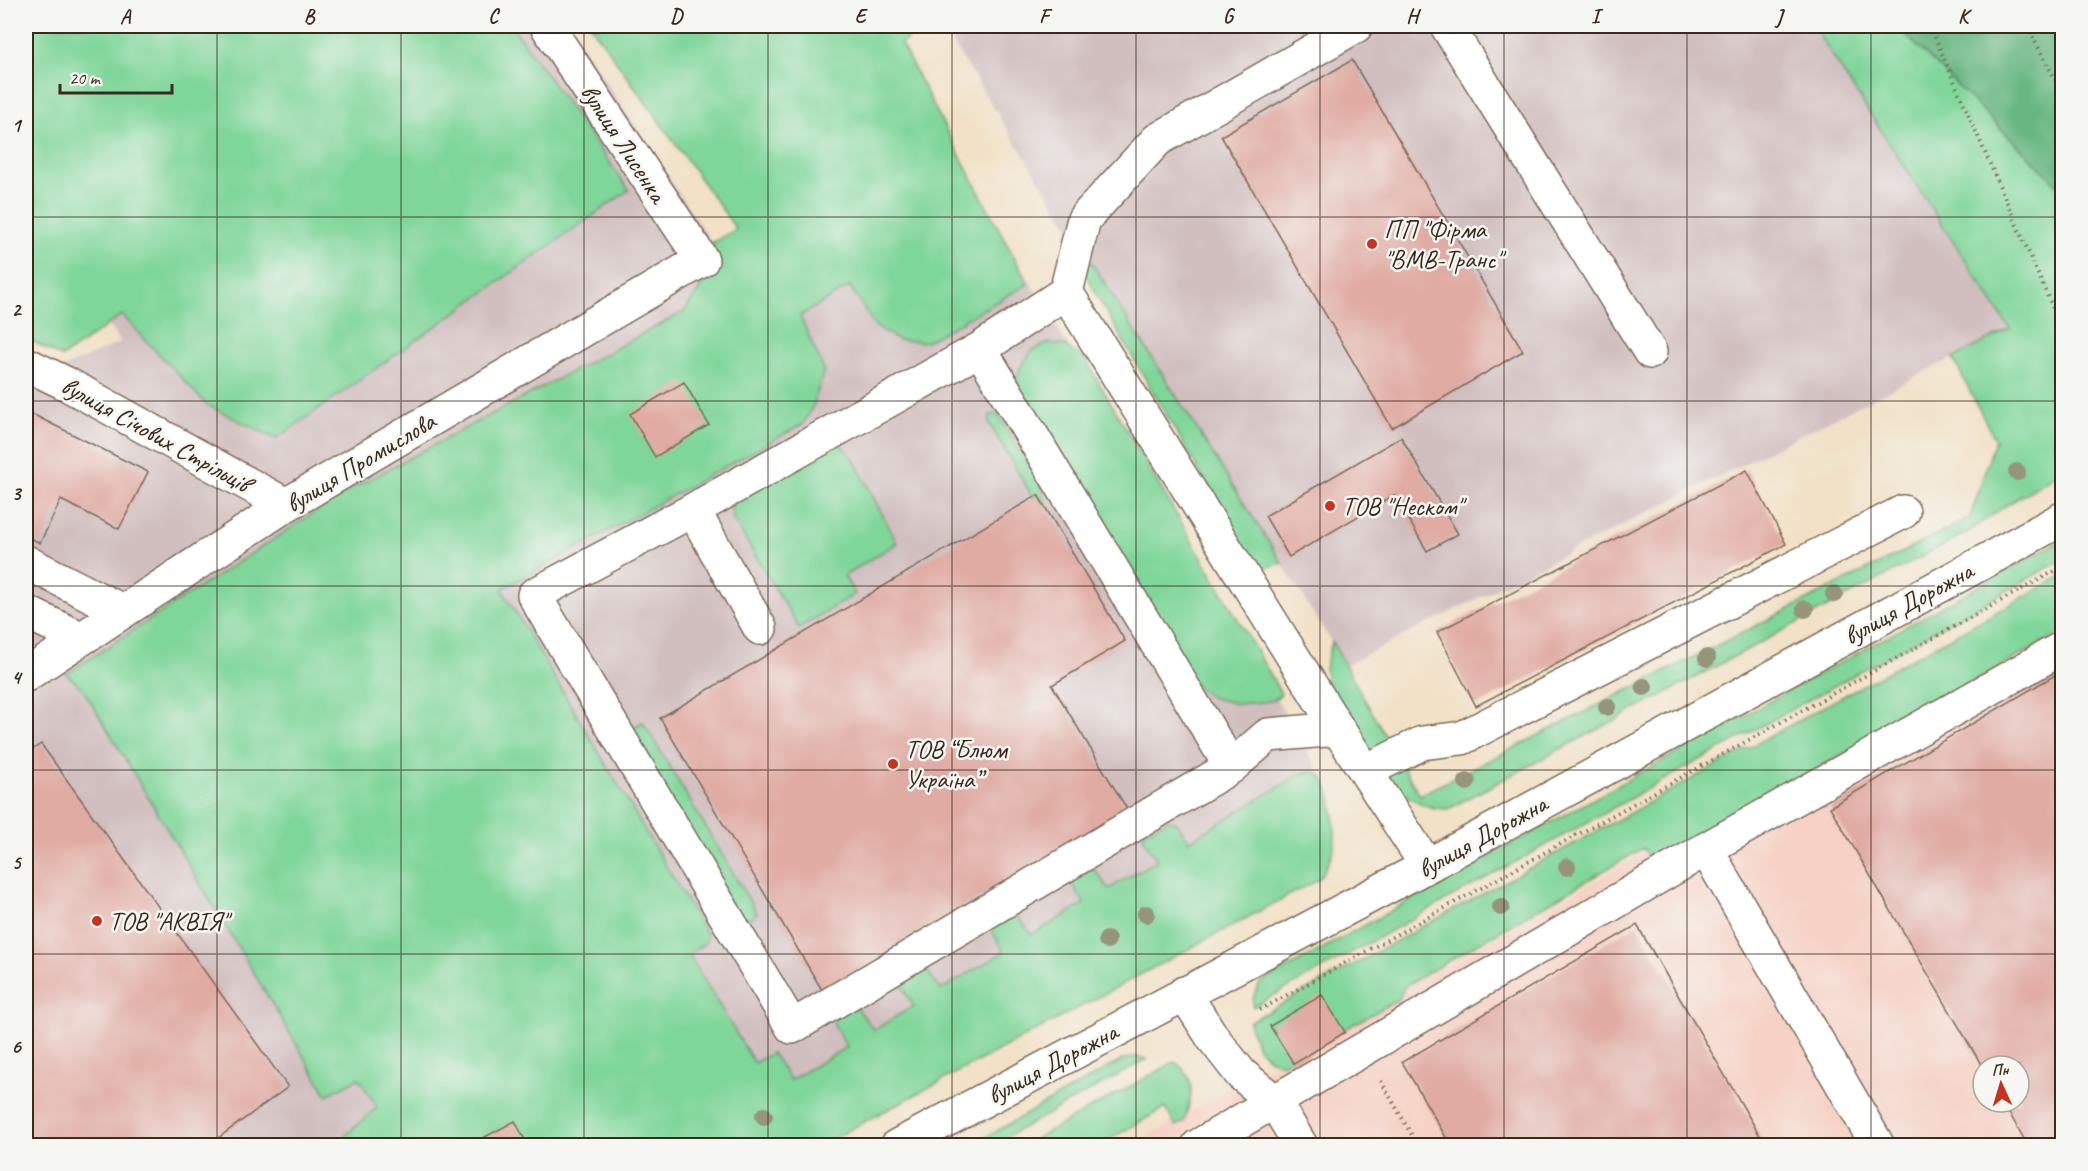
<svg xmlns="http://www.w3.org/2000/svg" width="2088" height="1171" font-family="Caveat,sans-serif">
<rect width="100%" height="100%" fill="#f6f6f2"/>
<filter id="ink" filterUnits="userSpaceOnUse"><feTurbulence type="fractalNoise" baseFrequency=".0167" numOctaves="2"/><feDisplacementMap in="SourceGraphic" scale="12" xChannelSelector="R" yChannelSelector="G"/><feConvolveMatrix kernelMatrix="1 2 1 2 8 2 1 2 1" color-interpolation-filters="sRGB"/></filter>
<filter id="wash" filterUnits="userSpaceOnUse"><feTurbulence type="fractalNoise" baseFrequency=".008" numOctaves="4" result="noise"/><feDisplacementMap in="SourceGraphic" scale="24" xChannelSelector="R" yChannelSelector="G"/><feGaussianBlur stdDeviation="1.35" result="paint"/><feColorMatrix in="noise" values="0 0 0 0 0 0 0 0 0 0 0 0 0 0 0 0 0 1.4 0 .05"/><feComposite in="paint" operator="in"/></filter>
<g filter="url(#wash)">
<rect width="100%" height="100%" fill="#f2e1c7"/>
<path fill="#f6d1c5" fill-rule="evenodd" d="M 2062,613 L 2062,1145 L 1131,1146 L 1347,1023 ZM 1983,1066 L 2019,1066 L 2019,1102 L 1983,1102 Z"/>
<path fill="#d1bfbf" d="M 485,26 L 569,26 L 712,243 L 921,115 L 1009,246 L 1323,778 L 1314,772 L 1304,772 L 748,1106 L 396,511 L 327,1095 L 359,1078 L 378,1108 L 335,1145 L 26,1145 L 26,378 L 32,382 L 121,342 L 94,305 Z
M 942,26 L 1813,26 L 2010,329 L 1346,665 Z"/>
<path fill="#7fd69a" stroke="#5d805c" stroke-width="1.5" d="M 26,26 L 512,26 L 629,190 L 276,439 L 207,405 L 122,315 L 62,357 L 26,338 Z
M 591,26 L 925,26 L 901,44 L 1028,284 L 926,342 L 898,340 L 875,326 L 850,286 L 800,316 L 824,370 L 813,406 L 803,424 L 502,589 L 707,935 L 706,942 L 689,955 L 754,1063 L 772,1053 L 790,1080 L 847,1047 L 834,1025 L 833,1019 L 852,1006 L 858,1009 L 874,1030 L 914,1006 L 901,985 L 901,978 L 920,966 L 926,969 L 941,990 L 1004,952 L 992,931 L 992,924 L 1012,912 L 1017,916 L 1032,935 L 1084,904 L 1071,881 L 1093,867 L 1109,889 L 1157,860 L 1144,840 L 1144,832 L 1169,819 L 1177,823 L 1189,841 L 1304,772 C 1311,772 1317,772 1322,777 C 1332,788 1337,832 1334,846 C 1331,859 1326,869 1318,880 L 821,1145 L 335,1145 L 377,1107 L 359,1078 L 327,1095 L 83,689 L 66,674 L 349,490 L 684,312 L 716,265 L 712,243 L 736,229 Z
M 1813,26 L 1897,26 L 2062,189 L 2062,471 L 2005,506 L 1968,532 L 1448,809 C 1422,809 1402,795 1386,776 L 1402,765 L 1420,795 L 1970,518 L 1995,440 L 1953,358 L 2010,329 Z
M 1083,249 L 1282,563 L 1257,570 L 1097,296 L 1084,270 Z
M 1049,343 L 1064,345 L 1085,359 L 1273,679 L 1281,694 L 1274,700 L 1263,702 L 1237,704 L 1210,697 L 1179,671 L 1131,571 L 1081,484 L 1045,447 L 1016,385 L 1020,368 L 1032,351 Z
M 998,414 L 1044,492 L 1045,507 L 1038,495 L 1033,498 L 989,423 L 990,415 Z
M 838,442 L 852,456 L 897,543 L 844,576 L 855,594 L 799,628 L 733,519 L 731,508 L 739,491 Z
M 2062,540 L 2062,560 L 1253,1007 L 1253,998 L 1260,983 Z
M 2062,576 L 2062,632 L 1652,861 L 1643,848 L 1405,986 L 1399,999 L 1283,1064 C 1259,1057 1255,1045 1249,1022 Z
M 1332,642 L 1390,744 L 1367,755 L 1329,694 L 1325,668 Z
M 643,722 L 757,913 L 743,924 L 625,731 Z
M 1137,1057 L 1147,1059 L 992,1145 L 972,1145 L 1124,1059 Z
M 1174,1062 C 1199,1077 1191,1099 1184,1122 L 1176,1126 L 1165,1108 L 1099,1145 L 1024,1145 Z"/>
<path fill="#67b782" stroke="#517050" stroke-width="1.5" d="M 1897,26 L 2062,26 L 2062,189 Z"/>
<g id="blocks">
<path fill="#e0aba3" d="M 1352,60 L 1523,351 L 1392,428 L 1221,136 Z
M 684,382 L 709,425 L 655,457 L 630,414 Z
M 26,411 L 148,472 L 119,529 L 61,500 L 40,543 L 26,536 Z
M 1401,437 L 1458,534 L 1427,551 L 1394,495 L 1289,557 L 1265,516 Z
M 1747,470 L 1786,544 L 1476,706 L 1437,632 Z
M 1038,495 L 1125,641 L 1052,685 L 1127,809 L 822,990 L 660,718 Z
M 2062,671 L 2062,1146 L 2028,1146 L 2003,1102 L 2019,1102 L 2019,1066 L 1982,1066 L 1830,807 Z
M 41,744 L 288,1087 L 207,1146 L 26,1146 L 26,754 Z
M 1637,925 L 1766,1146 L 1451,1146 L 1402,1062 Z
M 1322,995 L 1345,1032 L 1294,1064 L 1270,1026 Z
M 515,1121 L 528,1146 L 468,1146 Z"/>
</g>
</g>
<g filter="url(#ink)">
<use href="#blocks" fill-opacity="0" stroke="#7b6a59" stroke-width="1.5"/>
<g fill="none" stroke-linecap="round" stroke-linejoin="round">
<g stroke="#7b6a59" stroke-width="36">
<path id="minor" d="M 1447,26 L 1650,352
M 1066,292 L 1084,219 L 1157,140 L 1356,26
M 980,349 L 1231,767
M 26,364 L 65,383 L 286,505
M 693,510 L 534,595 L 792,1027 L 1231,767 L 1268,735 L 1338,729
M 26,562 L 122,611
M 26,612 L 80,638
M 760,628 L 693,510 L 980,349 L 1066,292 L 1338,729 L 1427,866
M 26,675 L 286,505 L 702,260 L 547,26
M 1366,771 L 1422,743 L 1462,738 L 1903,512
M 1706,849 L 1878,1146
M 1184,993 L 1213,1038 L 1241,1074 L 1275,1102 L 1301,1146
M 897,1146 L 1427,866 L 2062,519
M 1198,1146 L 1706,849 L 2062,648"/>
</g>
<path stroke="#7b6a59" stroke-width="4" stroke-dasharray="1.5 4.5" stroke-linecap="butt" d="M 1930,26 L 2062,329
M 2027,26 L 2062,92
M 1260,1010 L 2062,567
M 1381,1081 L 1418,1146"/>
<use href="#minor" stroke="#fff" stroke-width="33"/>
</g>
<g fill="#97947b">
<circle cx="2017" cy="472" r="9"/>
<circle cx="1834" cy="594" r="9"/>
<circle cx="1805" cy="609" r="9"/>
<circle cx="1707" cy="658" r="9"/>
<circle cx="1644" cy="687" r="9"/>
<circle cx="1607" cy="707" r="9"/>
<circle cx="1467" cy="782" r="9"/>
<circle cx="1567" cy="867" r="9"/>
<circle cx="1501" cy="907" r="9"/>
<circle cx="1146" cy="914" r="9"/>
<circle cx="1107" cy="940" r="9"/>
<circle cx="764" cy="1116" r="9"/>
</g>
</g>
<path fill="none" stroke="#3b2a1e" stroke-width="1.5" stroke-opacity="0.55" d="M 217,26 L 217,1146M 401,26 L 401,1146M 584,26 L 584,1146M 768,26 L 768,1146M 952,26 L 952,1146M 1136,26 L 1136,1146M 1320,26 L 1320,1146M 1504,26 L 1504,1146M 1687,26 L 1687,1146M 1871,26 L 1871,1146M 26,217 L 2062,217M 26,401 L 2062,401M 26,586 L 2062,586M 26,770 L 2062,770M 26,954 L 2062,954"/>
<g fill="#c8321e" stroke="#f6f6f2" stroke-width="2">
<circle cx="1372" cy="244" r="6"/>
<circle cx="1330" cy="506" r="6"/>
<circle cx="893" cy="764" r="6"/>
<circle cx="97" cy="921" r="6"/>
</g>
<g text-anchor="middle" stroke-width="5" stroke-linejoin="round" paint-order="stroke">
<g font-size="26" fill="#3b2a1e" stroke="#f6f6f2">
<text transform="translate(624 143) rotate(57)" y="9">вулиця Лисенка</text>
<text transform="translate(156 434) rotate(29)" y="9">вулиця Січових Стрільців</text>
<text transform="translate(360 462) rotate(-31)" y="9">вулиця Промислова</text>
<text transform="translate(1908 603) rotate(-29)" y="9">вулиця Дорожна</text>
<text transform="translate(1482 836) rotate(-29)" y="9">вулиця Дорожна</text>
<text transform="translate(1052 1063) rotate(-28)" y="9">вулиця Дорожна</text>
</g>
<g font-size="26" fill="#3b2a1e" stroke="#f6f6f2" text-anchor="start">
<text x="1384" y="238">ПП "Фірма<tspan x="1384" dy="30">"ВМВ-Транс"</tspan></text>
<text x="1342" y="515">ТОВ "Неском"</text>
<text x="905" y="758">ТОВ “Блюм<tspan x="905" dy="30">Україна”</tspan></text>
<text x="109" y="930">ТОВ "АКВІЯ"</text>
</g>
</g>
<rect width="2088" height="1171" fill="none" stroke="#f6f6f2" stroke-width="66"/>
<g transform="translate(2001 1084) rotate(356)"><circle r="28" fill="#f6f6f2" stroke="#aba49d" stroke-width="1.5"/>
<path d="M0-4.5L10 22L0 15L-10 22Z" fill="#c8321e"/>
<text y="-9" font-size="16" font-weight="bold" text-anchor="middle" fill="#3b2a1e">Пн</text>
</g>
<path d="M60 84v9h112v-9" fill="none" stroke="#3b2a1e" stroke-width="3"/>
<text x="69" y="84" font-size="18" fill="#3b2a1e" stroke="#f6f6f2" stroke-width="4.5" paint-order="stroke">20 m</text>
<rect x="33" y="33" width="2022" height="1105" fill="none" stroke="#3b2a1e" stroke-width="2"/>
<g font-size="20" text-anchor="middle" font-weight="bold" fill="#3b2a1e">
<text x="125" y="23">A</text>
<text x="309" y="23">B</text>
<text x="493" y="23">C</text>
<text x="676" y="23">D</text>
<text x="860" y="23">E</text>
<text x="1044" y="23">F</text>
<text x="1228" y="23">G</text>
<text x="1412" y="23">H</text>
<text x="1595" y="23">I</text>
<text x="1779" y="23">J</text>
<text x="1963" y="23">K</text>
<text x="16" y="132">1</text>
<text x="16" y="316">2</text>
<text x="16" y="500">3</text>
<text x="16" y="684">4</text>
<text x="16" y="869">5</text>
<text x="16" y="1053">6</text>
</g>
</svg>
